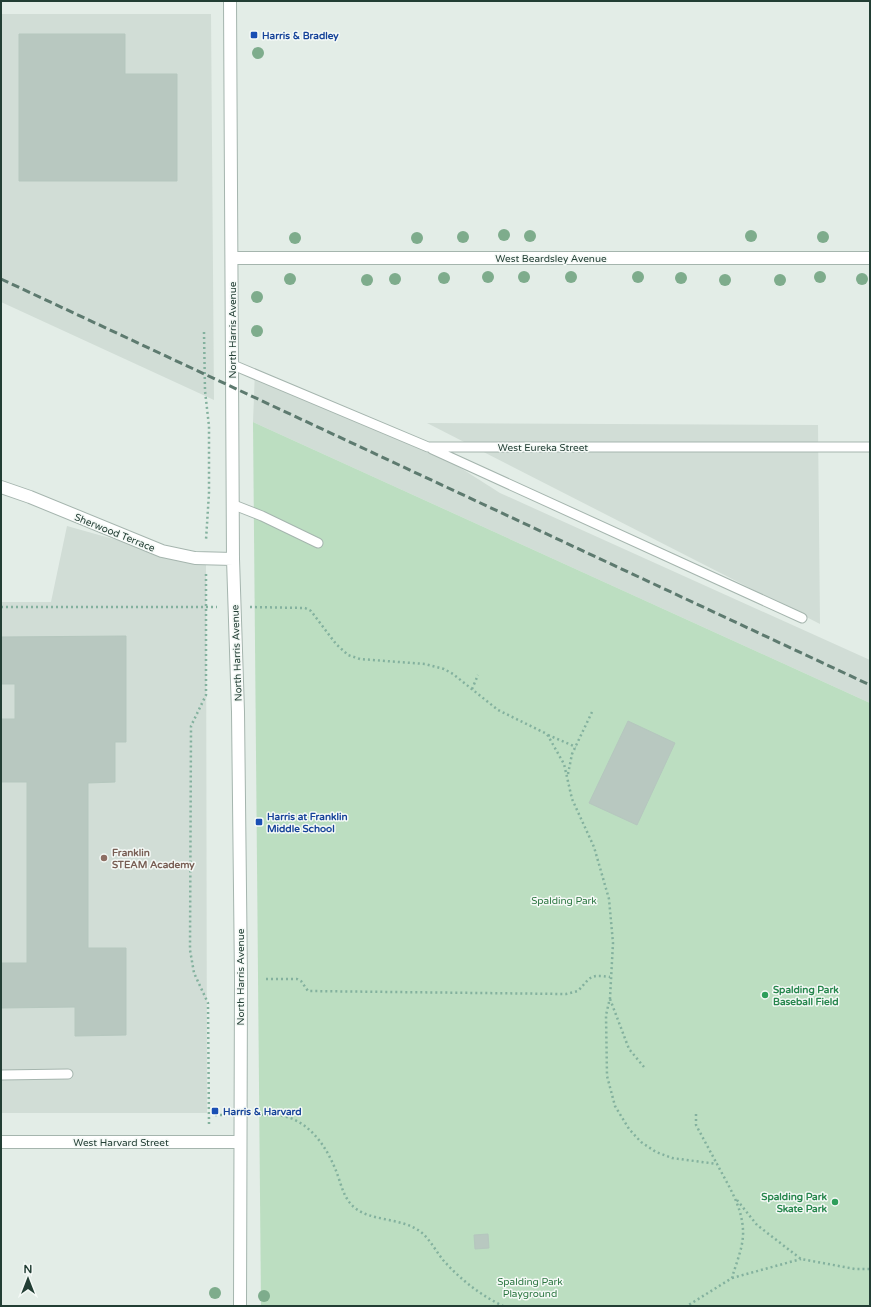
<svg xmlns="http://www.w3.org/2000/svg" width="871" height="1307" font-family="'Varela Round',sans-serif">
<rect width="100%" height="100%" fill="#e3ede7"/>
<path fill="#d1ddd6" d="M 1,14 L 211,14 L 214,400 L 1,302 Z
M 255,370 L 397,435 L 456,465 L 500,493 L 870,660 L 870,703 L 253,422 Z
M 427,423 L 818,425 L 820,624 Z
M 67,526 L 206,565 L 207,1113 L 1,1113 L 1,602 L 51,602 Z"/>
<path fill="#bcdec1" d="M 253,422 L 870,703 L 870,1306 L 261,1306 Z"/>
<path fill="#b8c8c0" stroke="#b5c7be" d="M 19,34 L 125,34 L 125,74 L 177,74 L 177,181 L 19,181 Z
M 126,636 L 126,742 L 115,742 L 115,782 L 88,783 L 88,948 L 126,948 L 126,1035 L 75,1036 L 75,1007 L 1,1008 L 1,963 L 27,963 L 27,782 L 1,782 L 1,719 L 15,719 L 15,684 L 1,684 L 1,637 Z
M 628,721 L 675,743 L 637,825 L 589,803 Z
M 488,1234 L 489,1248 L 475,1249 L 474,1235 Z"/>
<g fill="none" stroke-linecap="round" stroke-linejoin="round">
<g stroke="#a5b5ae" stroke-width="11">
<path id="service" d="M 233,365 L 428,447 L 870,447
M 432,449 L 802,618
M 234,505 L 262,516 L 318,543
M 1,1075 L 68,1074"/>
</g>
<g stroke="#a5b5ae" stroke-width="14">
<path id="minor" d="M 230,1 L 233,559 L 238,712 L 241,979 L 240,1306
M 232,258 L 870,258
M 1,487 L 30,497 L 162,551 L 195,558 L 233,559
M 1,1142 L 240,1142"/>
</g>
<path stroke="#83b19e" stroke-width="2.5" stroke-dasharray="2 3" stroke-linecap="butt" d="M 204,332 L 205,391 L 209,426 L 209,493 L 206,540
M 206,574 L 206,695 L 191,726 L 190,950 L 194,973 L 208,1003 L 209,1125
M 1,607 L 217,607
M 250,607 L 305,608 L 311,611 L 336,644 L 348,655 L 360,659 L 425,664 L 444,669 L 453,674 L 498,710 L 547,734 L 564,764 L 572,799 L 594,847 L 609,899 L 613,943 L 610,998 L 606,1015 L 607,1076 L 615,1106 L 629,1129 L 641,1142 L 656,1152 L 672,1158 L 717,1164 C 728,1185 742,1206 743,1230 C 744,1246 736,1263 732,1278 L 687,1306
M 472,689 L 478,675
M 548,735 L 576,747
M 568,774 L 572,754 L 592,712
M 266,979 L 297,979 L 301,981 L 308,991 L 566,994 L 578,991 C 591,977 589,974 610,977
M 610,999 L 629,1049 L 644,1067
M 696,1114 L 696,1125 L 717,1164
M 215,1115 L 225,1115
M 256,1115 C 265,1115 275,1114 283,1116 C 312,1122 329,1151 338,1176 C 342,1188 345,1200 355,1208 C 371,1221 400,1218 418,1230 C 429,1237 435,1250 443,1260 C 460,1279 480,1295 503,1306
M 737,1200 L 757,1225 L 801,1259 L 855,1269 L 870,1269
M 732,1278 L 801,1259"/>
<use href="#service" stroke="#fff" stroke-width="9"/>
<use href="#minor" stroke="#fff" stroke-width="12"/>
<path stroke="#5d7a6f" stroke-width="3" stroke-dasharray="8 4" stroke-linecap="butt" d="M 1,279 L 870,685"/>
</g>
<g fill="#7eac8c">
<circle cx="258" cy="53" r="6"/>
<circle cx="504" cy="235" r="6"/>
<circle cx="530" cy="236" r="6"/>
<circle cx="751" cy="236" r="6"/>
<circle cx="463" cy="237" r="6"/>
<circle cx="823" cy="237" r="6"/>
<circle cx="295" cy="238" r="6"/>
<circle cx="417" cy="238" r="6"/>
<circle cx="488" cy="277" r="6"/>
<circle cx="524" cy="277" r="6"/>
<circle cx="571" cy="277" r="6"/>
<circle cx="638" cy="277" r="6"/>
<circle cx="820" cy="277" r="6"/>
<circle cx="444" cy="278" r="6"/>
<circle cx="681" cy="278" r="6"/>
<circle cx="290" cy="279" r="6"/>
<circle cx="395" cy="279" r="6"/>
<circle cx="862" cy="279" r="6"/>
<circle cx="367" cy="280" r="6"/>
<circle cx="725" cy="280" r="6"/>
<circle cx="780" cy="280" r="6"/>
<circle cx="257" cy="297" r="6"/>
<circle cx="257" cy="331" r="6"/>
<circle cx="215" cy="1293" r="6"/>
<circle cx="264" cy="1296" r="6"/>
</g>
<g fill="#1a4fb4" stroke="#f4f9f6" stroke-width="1.5">
<rect x="250" y="31" width="8" height="8" rx="2"/>
<rect x="255" y="818" width="8" height="8" rx="2"/>
<rect x="211" y="1107" width="8" height="8" rx="2"/>
</g>
<circle fill="#8d6e63" stroke="#f4f9f6" stroke-width="1.5" cx="104" cy="858" r="4"/>
<g fill="#2e9e5b" stroke="#f4f9f6" stroke-width="1.5">
<circle cx="765" cy="995" r="4"/>
<circle cx="835" cy="1202" r="4"/>
</g>
<g text-anchor="middle" stroke-width="3" stroke-linejoin="round" paint-order="stroke">
<g font-size="10" font-weight="bold" fill="#164399" stroke="#f4f9f6" text-anchor="start">
<text x="262" y="39">Harris &amp; Bradley</text>
<text x="267" y="820">Harris at Franklin<tspan x="267" dy="12">Middle School</tspan></text>
<text x="223" y="1115">Harris &amp; Harvard</text>
</g>
<g font-size="10" fill="#223e34" stroke="#f4f9f6">
<text x="551" y="262">West Beardsley Avenue</text>
<text transform="translate(232 330) rotate(-90)" y="4">North Harris Avenue</text>
<text x="543" y="451">West Eureka Street</text>
<text transform="translate(115 532) rotate(22)" y="4">Sherwood Terrace</text>
<text transform="translate(236 653) rotate(-92)" y="4">North Harris Avenue</text>
<text transform="translate(240 977) rotate(-90)" y="4">North Harris Avenue</text>
<text x="121" y="1146">West Harvard Street</text>
</g>
<g font-size="10" font-weight="bold" fill="#785e54" stroke="#f4f9f6" text-anchor="start">
<text x="112" y="856">Franklin<tspan x="112" dy="12">STEAM Academy</tspan></text>
</g>
<g font-size="10" fill="#2c7641" stroke="#f4f9f6">
<text x="564" y="904">Spalding Park</text>
<text x="530" y="1285">Spalding Park<tspan x="530" dy="12">Playground</tspan></text>
</g>
<g font-size="10" font-weight="bold" fill="#27864d" stroke="#f4f9f6" text-anchor="start">
<text x="773" y="993">Spalding Park<tspan x="773" dy="12">Baseball Field</tspan></text>
<text x="827" y="1200" text-anchor="end">Spalding Park<tspan x="827" dy="12">Skate Park</tspan></text>
</g>
</g>
<rect width="871" height="1307" fill="none" stroke="#223e34" stroke-width="4"/>
<g transform="translate(28 1279)" stroke="#f4f9f6" stroke-width="3" paint-order="stroke">
<path d="M0-3L7 15L0 10L-7 15Z" fill="#223e34"/>
<text y="-6" font-size="11" font-weight="bold" text-anchor="middle" fill="#223e34">N</text>
</g>
</svg>
